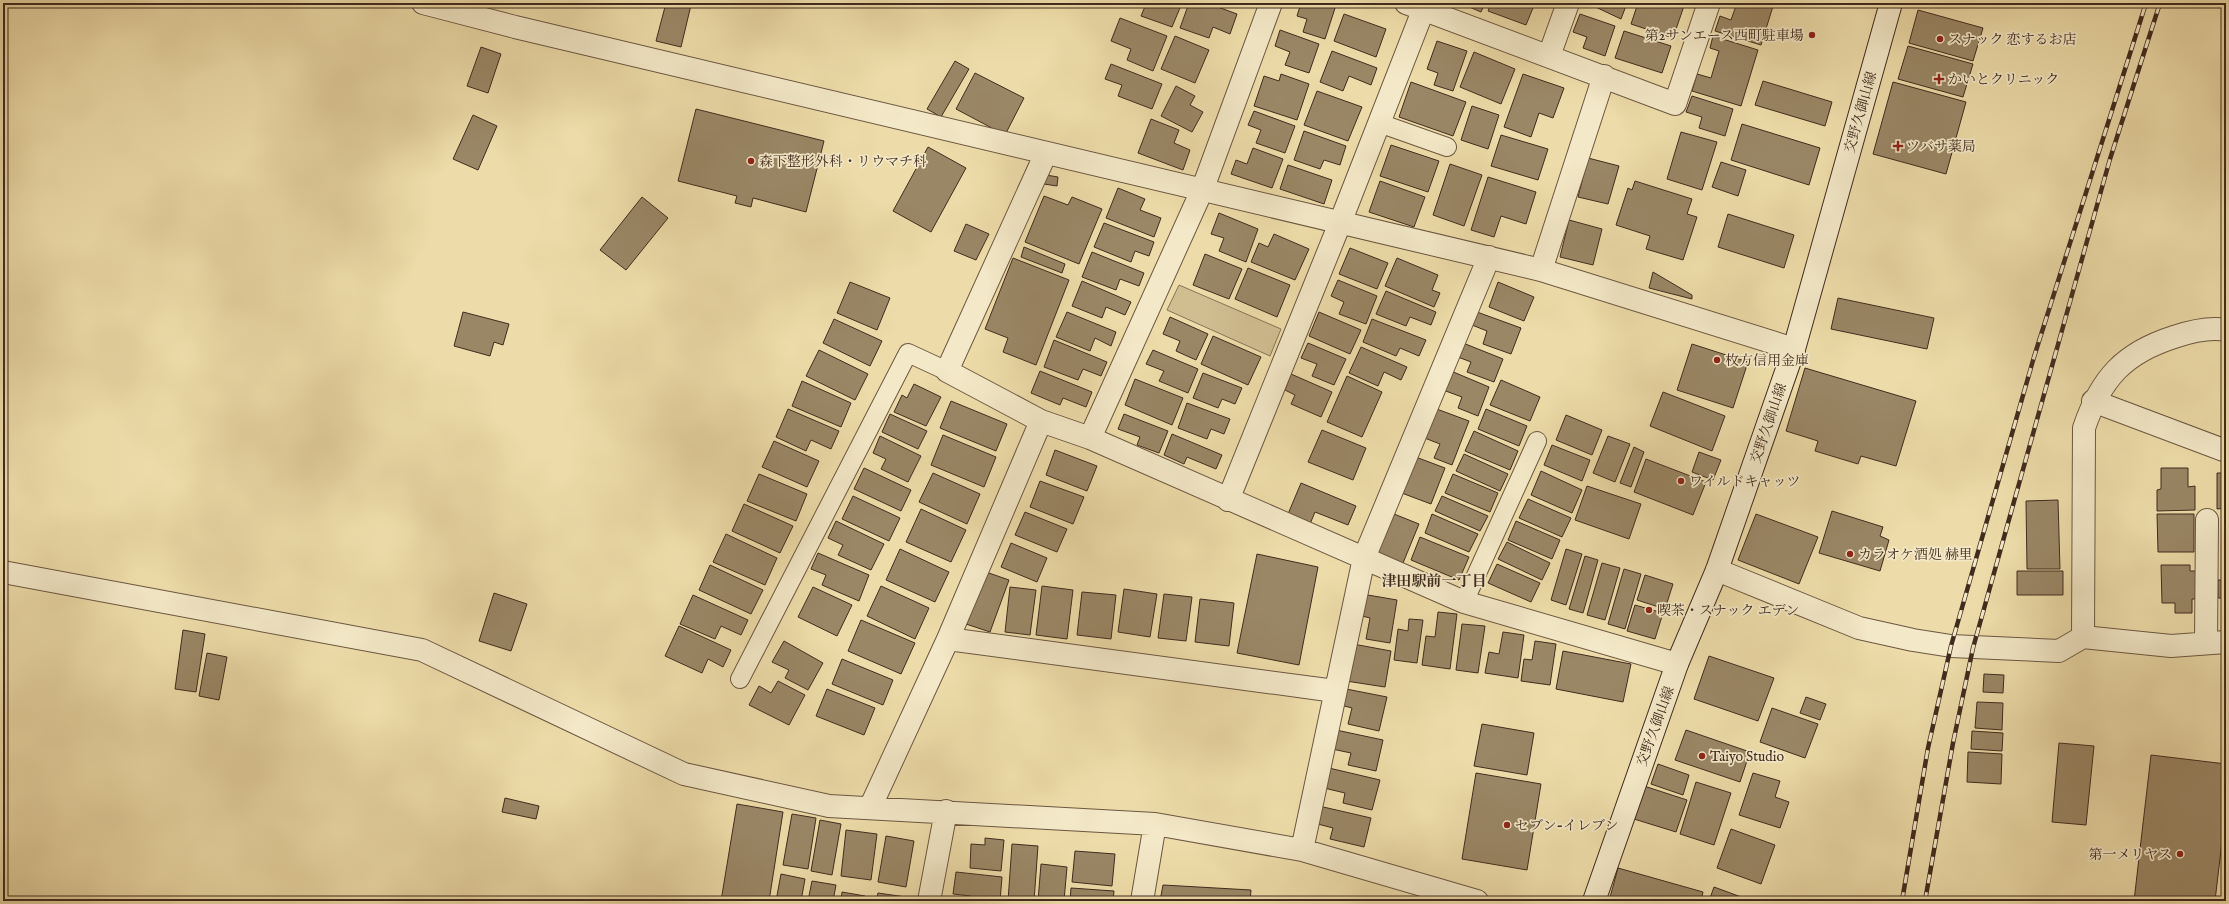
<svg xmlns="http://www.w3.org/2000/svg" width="2229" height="904" font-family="'IM FELL English','Noto Serif JP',serif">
<rect width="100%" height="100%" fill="#eddca9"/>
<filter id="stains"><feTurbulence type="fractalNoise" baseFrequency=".005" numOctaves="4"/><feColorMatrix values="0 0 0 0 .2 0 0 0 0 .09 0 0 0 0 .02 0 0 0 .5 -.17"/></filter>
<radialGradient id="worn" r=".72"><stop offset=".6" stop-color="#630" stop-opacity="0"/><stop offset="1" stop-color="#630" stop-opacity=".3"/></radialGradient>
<path fill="#d0be91" stroke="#887458" d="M 1179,285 L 1281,329 L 1270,356 L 1167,310 Z"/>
<path fill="#9a8766" stroke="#412b1e" d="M 666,3 L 691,5 L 681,47 L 656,41 Z
M 1142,3 L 1182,3 L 1172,27 L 1141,16 L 1146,4 Z
M 1189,3 L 1207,3 L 1237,14 L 1230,34 L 1213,27 L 1209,38 L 1180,28 Z
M 1301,3 L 1330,3 L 1336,5 L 1325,39 L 1303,32 L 1307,19 L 1297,16 Z
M 1460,3 L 1485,3 L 1481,12 Z
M 1491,3 L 1535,3 L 1526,25 L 1488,11 Z
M 1587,3 L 1627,3 L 1621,19 Z
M 1638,3 L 1685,3 L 1673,38 L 1631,24 Z
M 1737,3 L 1774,3 L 1761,45 L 1715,31 L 1720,16 L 1731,20 Z
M 1918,10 L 1983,28 L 1973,61 L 1909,43 Z
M 1344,14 L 1386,29 L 1376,57 L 1334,41 Z
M 1580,14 L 1615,26 L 1605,56 L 1583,48 L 1587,37 L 1573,32 Z
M 1120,18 L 1167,36 L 1153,71 L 1127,60 L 1131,49 L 1111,41 Z
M 1280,30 L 1319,44 L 1309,73 L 1285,65 L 1290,52 L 1275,46 Z
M 1624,31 L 1671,46 L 1662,73 L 1615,58 Z
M 1175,36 L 1209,50 L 1195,83 L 1161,69 Z
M 1713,36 L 1758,50 L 1741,106 L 1692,91 L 1697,74 L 1711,78 L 1719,51 L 1710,48 Z
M 1437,41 L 1467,51 L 1453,91 L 1434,85 L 1438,73 L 1427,69 Z
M 1908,46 L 1973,64 L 1963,97 L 1898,79 Z
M 481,47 L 501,54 L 488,93 L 467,86 Z
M 1332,51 L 1377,68 L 1371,85 L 1349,76 L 1343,91 L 1320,82 Z
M 1474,52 L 1515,69 L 1501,104 L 1460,87 Z
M 955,61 L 969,69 L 941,117 L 927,109 Z
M 1111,64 L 1162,84 L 1152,109 L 1118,96 L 1122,85 L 1105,79 Z
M 975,73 L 1024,98 L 1005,135 L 956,109 Z
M 1281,74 L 1309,84 L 1297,120 L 1254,106 L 1264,76 L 1279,81 Z
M 1523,74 L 1564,88 L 1553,118 L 1539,113 L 1531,137 L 1504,127 Z
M 1763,81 L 1832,102 L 1825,126 L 1755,105 Z
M 1411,82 L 1466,102 L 1453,136 L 1399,117 Z
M 1893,82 L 1966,102 L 1946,174 L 1873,154 Z
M 1176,86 L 1195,96 L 1190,105 L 1203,112 L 1192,132 L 1161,116 Z
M 1317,91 L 1362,107 L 1348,141 L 1304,125 Z
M 1692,96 L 1733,109 L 1725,136 L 1699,128 L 1702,117 L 1686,112 Z
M 1472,106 L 1499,115 L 1488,149 L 1461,140 Z
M 696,109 L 824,141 L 806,212 L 753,198 L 751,207 L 735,203 L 737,196 L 678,181 Z
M 1254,111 L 1295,126 L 1285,153 L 1256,143 L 1261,130 L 1248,125 Z
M 473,115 L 497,126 L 478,170 L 453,159 Z
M 1151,119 L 1179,130 L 1174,143 L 1190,150 L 1183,170 L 1138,153 Z
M 1742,124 L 1820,148 L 1809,185 L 1731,160 Z
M 1304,131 L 1346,146 L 1340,165 L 1324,160 L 1320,169 L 1294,160 Z
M 1681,132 L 1717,142 L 1702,190 L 1667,179 Z
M 1501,135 L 1548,149 L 1538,180 L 1491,166 Z
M 1391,145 L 1439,161 L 1428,192 L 1380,176 Z
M 928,147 L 966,168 L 931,232 L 893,211 Z
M 1253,148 L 1283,159 L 1272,188 L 1231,174 L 1236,160 L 1247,164 Z
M 1588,158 L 1619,166 L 1608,204 L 1578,197 Z
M 1721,162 L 1746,170 L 1738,196 L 1712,187 Z
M 1450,164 L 1482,175 L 1464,226 L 1433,215 Z
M 1288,165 L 1332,180 L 1324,204 L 1280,189 Z
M 1046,175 L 1058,177 L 1057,186 L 1044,184 Z
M 1488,177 L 1536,192 L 1526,224 L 1501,216 L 1494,237 L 1471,230 Z
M 1380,181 L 1425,197 L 1414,227 L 1369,212 Z
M 1635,181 L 1692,199 L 1687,214 L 1697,217 L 1683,260 L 1646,249 L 1650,236 L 1616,225 L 1628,188 L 1632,190 Z
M 1118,188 L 1145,199 L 1140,210 L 1161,218 L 1154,237 L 1106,218 Z
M 1044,196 L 1068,205 L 1072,197 L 1102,209 L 1079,264 L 1025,242 Z
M 642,197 L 668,218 L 626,270 L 600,250 Z
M 1219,213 L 1258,229 L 1246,262 L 1219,251 L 1224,238 L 1211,234 Z
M 1728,214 L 1794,235 L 1784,268 L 1718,247 Z
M 1569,220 L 1602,229 L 1593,265 L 1560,257 Z
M 1104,223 L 1154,242 L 1149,256 L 1135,251 L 1131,262 L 1094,247 Z
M 966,224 L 989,234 L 976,260 L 954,251 Z
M 1274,234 L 1309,249 L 1295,280 L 1251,262 L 1259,243 L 1268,247 Z
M 1024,247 L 1065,264 L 1062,273 L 1021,257 Z
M 1350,248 L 1388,263 L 1377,289 L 1339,274 Z
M 1092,252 L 1144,273 L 1139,286 L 1120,279 L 1116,290 L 1082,277 Z
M 1205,254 L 1242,269 L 1229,299 L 1193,285 Z
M 1013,258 L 1069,280 L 1036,365 L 1003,352 L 1008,338 L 985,329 Z
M 1397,258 L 1438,275 L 1432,290 L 1440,293 L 1434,307 L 1385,286 Z
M 1248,268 L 1290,285 L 1277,317 L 1235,299 Z
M 1653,272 L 1692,295 L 1692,299 L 1649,288 Z
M 1338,280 L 1377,296 L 1366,324 L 1339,314 L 1344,302 L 1331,296 Z
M 1082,281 L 1131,302 L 1125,315 L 1106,307 L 1102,318 L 1072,306 Z
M 850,282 L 890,298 L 877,330 L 837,313 Z
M 1498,282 L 1534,297 L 1524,321 L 1489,307 Z
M 1386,291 L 1436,312 L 1431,325 L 1410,317 L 1406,326 L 1376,314 Z
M 1838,298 L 1934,318 L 1927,349 L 1831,329 Z
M 463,312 L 509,324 L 503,345 L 494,342 L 490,356 L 454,346 Z
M 1067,312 L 1116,332 L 1111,346 L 1095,338 L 1090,351 L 1056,337 Z
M 1319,312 L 1361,330 L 1350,354 L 1309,336 Z
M 1477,312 L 1521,328 L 1511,354 L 1483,344 L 1487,331 L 1472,325 Z
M 1170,317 L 1208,334 L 1196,360 L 1176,351 L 1180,341 L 1163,334 Z
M 834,319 L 882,341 L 870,366 L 823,343 Z
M 1372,319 L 1426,340 L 1419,356 L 1400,348 L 1396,356 L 1363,342 Z
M 1213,336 L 1261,357 L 1248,385 L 1201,364 Z
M 1054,340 L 1107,362 L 1101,376 L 1083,369 L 1078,380 L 1044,367 Z
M 1308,343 L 1346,359 L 1334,385 L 1312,376 L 1317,364 L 1301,358 Z
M 1463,343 L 1503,359 L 1494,382 L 1467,372 L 1471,362 L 1458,357 Z
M 1692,344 L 1748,362 L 1733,408 L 1677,390 Z
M 1361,347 L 1407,367 L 1401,380 L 1384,372 L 1378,386 L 1349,373 Z
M 819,350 L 868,374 L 855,400 L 806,376 Z
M 1153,350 L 1198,369 L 1188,393 L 1159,381 L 1164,371 L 1146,364 Z
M 1805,368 L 1916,401 L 1896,466 L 1861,456 L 1858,464 L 1815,451 L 1818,441 L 1786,431 Z
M 1040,371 L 1092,392 L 1086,407 L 1063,398 L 1060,405 L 1031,393 Z
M 1451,371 L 1489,387 L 1478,416 L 1458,408 L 1462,397 L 1443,390 Z
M 1203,373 L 1242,388 L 1235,404 L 1222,399 L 1218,408 L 1193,398 Z
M 1291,374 L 1332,392 L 1321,417 L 1291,404 L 1295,395 L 1285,390 Z
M 1347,376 L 1382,392 L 1362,437 L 1327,422 Z
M 1135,379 L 1183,398 L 1172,425 L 1125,405 Z
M 1501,380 L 1540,397 L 1530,421 L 1490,405 Z
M 802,381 L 851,403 L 841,427 L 792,406 Z
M 914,384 L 941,397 L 926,426 L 894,412 L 902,395 L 907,398 Z
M 1663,392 L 1725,416 L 1712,451 L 1650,426 Z
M 951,401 L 1007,424 L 996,451 L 940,428 Z
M 1187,403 L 1230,419 L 1224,434 L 1211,429 L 1207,439 L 1178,428 Z
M 1434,408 L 1469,421 L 1452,465 L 1434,458 L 1440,444 L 1422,437 Z
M 788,409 L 839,431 L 831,449 L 811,440 L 806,451 L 776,437 Z
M 1486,409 L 1527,426 L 1519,446 L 1478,429 Z
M 890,414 L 927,431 L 918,449 L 882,432 Z
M 1124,414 L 1168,431 L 1159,453 L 1137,445 L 1140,437 L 1118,429 Z
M 1566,415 L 1602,430 L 1592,455 L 1556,440 Z
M 1322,430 L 1366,448 L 1353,480 L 1308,462 Z
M 1474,431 L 1518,451 L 1510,470 L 1465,451 Z
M 1172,434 L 1222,455 L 1216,469 L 1187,457 L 1184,464 L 1164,455 Z
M 943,435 L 996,457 L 984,487 L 931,465 Z
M 880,436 L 921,456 L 908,482 L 881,469 L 886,459 L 873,453 Z
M 1608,436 L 1630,444 L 1615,482 L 1593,473 Z
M 774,441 L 819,461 L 807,487 L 762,467 Z
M 1552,445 L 1590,460 L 1582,481 L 1544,465 Z
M 1634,447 L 1644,452 L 1631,487 L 1620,483 Z
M 1055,450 L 1097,466 L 1087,491 L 1046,475 Z
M 1699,452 L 1721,460 L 1713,480 L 1692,472 Z
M 1464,454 L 1508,474 L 1500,491 L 1456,471 Z
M 1413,456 L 1445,468 L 1431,504 L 1399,492 Z
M 1646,459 L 1706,482 L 1693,515 L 1634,492 Z
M 864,468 L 911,490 L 901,511 L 854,489 Z
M 2161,468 L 2188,468 L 2188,487 L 2195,486 L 2195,510 L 2157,511 L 2157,490 L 2161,489 Z
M 1541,471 L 1582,490 L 1572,513 L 1531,495 Z
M 933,473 L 980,494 L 967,524 L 919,502 Z
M 2217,473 L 2226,473 L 2226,508 L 2217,509 Z
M 759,474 L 807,494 L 796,521 L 747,501 Z
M 1453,474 L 1498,493 L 1490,512 L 1445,493 Z
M 1040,481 L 1084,497 L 1073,524 L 1030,507 Z
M 1301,483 L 1356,506 L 1348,525 L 1315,512 L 1310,524 L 1288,514 Z
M 1587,486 L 1641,504 L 1629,539 L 1575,520 Z
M 853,496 L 900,518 L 889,541 L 842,519 Z
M 1442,496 L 1488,516 L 1480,531 L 1435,511 Z
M 1528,499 L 1571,518 L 1562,537 L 1519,518 Z
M 2058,500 L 2060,569 L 2027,569 L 2026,501 Z
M 744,504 L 793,526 L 780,553 L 732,531 Z
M 921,509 L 966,530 L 951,562 L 906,542 Z
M 1832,511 L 1883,527 L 1880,536 L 1889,540 L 1880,571 L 1819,553 Z
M 1025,512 L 1067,529 L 1057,552 L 1015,535 Z
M 1389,512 L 1419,524 L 1403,563 L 1373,551 Z
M 2223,513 L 2226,513 L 2226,551 L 2223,551 Z
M 1432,514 L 1478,534 L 1469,552 L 1425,533 Z
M 1756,514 L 1818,537 L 1799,584 L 1738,560 Z
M 2157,514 L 2194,514 L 2194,552 L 2158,552 Z
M 836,521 L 884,544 L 871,570 L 838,555 L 843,545 L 828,538 Z
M 1516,521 L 1560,540 L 1552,559 L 1508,540 Z
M 726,534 L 777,558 L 765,585 L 713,562 Z
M 1420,537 L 1469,557 L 1459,580 L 1411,560 Z
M 1507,542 L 1550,563 L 1542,580 L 1498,559 Z
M 1011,543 L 1047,558 L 1037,582 L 1001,567 Z
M 900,549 L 949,572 L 935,602 L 886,580 Z
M 1566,549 L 1582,554 L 1566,605 L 1551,600 Z
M 818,553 L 869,575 L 859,601 L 822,585 L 826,575 L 811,569 Z
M 1257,554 L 1318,567 L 1299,665 L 1237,653 Z
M 1585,556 L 1598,560 L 1583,613 L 1569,609 Z
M 1602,563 L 1620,568 L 1605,620 L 1587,615 Z
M 1497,564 L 1540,583 L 1531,602 L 1488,583 Z
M 710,565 L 763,590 L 751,614 L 699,590 Z
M 2161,565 L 2190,565 L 2190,571 L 2199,571 L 2199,599 L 2192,599 L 2192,613 L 2175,613 L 2175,603 L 2162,603 Z
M 2223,568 L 2226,568 L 2226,618 L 2224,618 L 2223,598 L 2218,598 L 2218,580 L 2223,580 Z
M 1624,569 L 1641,574 L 1625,629 L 1608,624 Z
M 2017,571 L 2063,571 L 2063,595 L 2017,595 Z
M 986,572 L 1009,580 L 990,632 L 966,624 Z
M 1645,575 L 1673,584 L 1665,609 L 1637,600 Z
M 881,586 L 929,608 L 915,639 L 867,616 Z
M 1042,586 L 1073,590 L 1067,639 L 1036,635 Z
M 813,587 L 852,605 L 837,636 L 798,617 Z
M 1010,587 L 1036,590 L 1030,635 L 1005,632 Z
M 1124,589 L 1157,594 L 1150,637 L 1118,632 Z
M 1082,592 L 1116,595 L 1111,639 L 1077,635 Z
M 494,593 L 527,604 L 511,651 L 479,641 Z
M 1164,594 L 1192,597 L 1186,641 L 1158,638 Z
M 1362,594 L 1397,600 L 1390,643 L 1366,639 L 1370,618 L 1358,615 Z
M 693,595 L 748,620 L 741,635 L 721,626 L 715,639 L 680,624 Z
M 1200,599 L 1234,603 L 1229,646 L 1195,642 Z
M 1635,605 L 1663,613 L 1655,639 L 1627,631 Z
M 1438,612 L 1457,614 L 1450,669 L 1422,665 L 1426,636 L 1435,637 Z
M 1409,619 L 1423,620 L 1417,663 L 1394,660 L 1398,629 L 1408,631 Z
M 861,620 L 915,643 L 901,674 L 848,651 Z
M 1462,624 L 1485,626 L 1478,673 L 1456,670 Z
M 679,626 L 731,650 L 723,667 L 708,659 L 702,673 L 665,656 Z
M 183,630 L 205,634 L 196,692 L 175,689 Z
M 1503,632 L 1524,635 L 1518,678 L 1485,673 L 1489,652 L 1499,654 Z
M 784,641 L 823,663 L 808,690 L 785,678 L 789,670 L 772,662 Z
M 1535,641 L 1556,644 L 1550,685 L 1521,681 L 1524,659 L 1532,660 Z
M 1353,644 L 1391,651 L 1385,687 L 1346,681 Z
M 1563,651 L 1631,664 L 1623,702 L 1556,689 Z
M 207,653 L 227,657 L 219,700 L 199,696 Z
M 1709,656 L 1774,678 L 1758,721 L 1694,699 Z
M 842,659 L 893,680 L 883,705 L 832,684 Z
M 1984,674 L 2004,675 L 2003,693 L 1983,692 Z
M 778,681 L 805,695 L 789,725 L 749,705 L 759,686 L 771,693 Z
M 1341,688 L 1387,697 L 1379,731 L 1348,724 L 1352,708 L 1337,704 Z
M 827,689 L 875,708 L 864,735 L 816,716 Z
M 1806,697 L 1826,704 L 1820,720 L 1800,713 Z
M 1977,702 L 2003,703 L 2002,730 L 1975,728 Z
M 1772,708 L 1818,724 L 1805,758 L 1760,742 Z
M 1482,724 L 1534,733 L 1527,775 L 1474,766 Z
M 1336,730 L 1383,740 L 1376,771 L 1348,765 L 1351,753 L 1332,749 Z
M 1686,730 L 1750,752 L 1740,782 L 1675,760 Z
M 1972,731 L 2003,733 L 2002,751 L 1971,749 Z
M 2059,743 L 2094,746 L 2086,825 L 2052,822 Z
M 1968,752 L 2002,754 L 2001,784 L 1967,782 Z
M 2151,755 L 2226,764 L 2226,807 L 2215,901 L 2134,901 Z
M 1658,764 L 1689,775 L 1683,795 L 1651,784 Z
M 1329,768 L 1380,780 L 1372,810 L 1343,803 L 1345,793 L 1324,788 Z
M 1476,773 L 1541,784 L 1527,870 L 1462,859 Z
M 1753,773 L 1780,781 L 1775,797 L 1789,802 L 1780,828 L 1739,815 Z
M 1696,782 L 1731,793 L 1714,845 L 1680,834 Z
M 1644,786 L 1687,800 L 1676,832 L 1634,819 Z
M 505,798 L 539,806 L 536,819 L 502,812 Z
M 737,804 L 783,812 L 769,901 L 721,901 Z
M 1319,806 L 1371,818 L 1364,847 L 1330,839 L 1333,828 L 1314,823 Z
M 792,814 L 816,818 L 808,869 L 783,865 Z
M 820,820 L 841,824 L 832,875 L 811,871 Z
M 1731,829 L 1775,845 L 1761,884 L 1717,868 Z
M 846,830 L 877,834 L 871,880 L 841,876 Z
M 886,836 L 914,841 L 906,887 L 878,882 Z
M 985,838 L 1004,840 L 1001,871 L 970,868 L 971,844 L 985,845 Z
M 1012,844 L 1038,846 L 1034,901 L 1008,901 Z
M 1075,851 L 1115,854 L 1112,886 L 1072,882 Z
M 1041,864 L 1067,867 L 1064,901 L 1038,901 Z
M 1618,868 L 1703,892 L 1701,901 L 1609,901 Z
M 956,872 L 1002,877 L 1000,901 L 971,901 L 971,896 L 953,894 Z
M 781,874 L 805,879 L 801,901 L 776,901 Z
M 812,881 L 836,885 L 833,901 L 808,901 Z
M 1163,885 L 1251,890 L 1250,901 L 1160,901 Z
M 1714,887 L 1752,901 L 1709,901 Z
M 1071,888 L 1114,891 L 1113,901 L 1070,901 Z
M 842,892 L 865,896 L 864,901 L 841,901 Z
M 878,893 L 906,897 L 906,901 L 876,901 Z"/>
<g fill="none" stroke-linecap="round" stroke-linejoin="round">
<g stroke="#6c5741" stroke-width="20">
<path id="service" d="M 1379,123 L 1447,147
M 1464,602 L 1537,441
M 740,679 L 908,353 L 947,371"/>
</g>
<g stroke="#6c5741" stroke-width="24">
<path id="minor" d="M 423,3 L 515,27 L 1541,270 L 1794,349
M 1406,3 L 1675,104 L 1709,3
M 1549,56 L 1568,3
M 1046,153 L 947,371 L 1041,421 L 1090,438 L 1464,602 L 1677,664
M 1541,270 L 1604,76
M 2093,401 L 2226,451
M 1090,438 L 1203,188 L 1271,3
M 1228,500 L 1340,223 L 1426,3
M 1717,570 L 1859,628 L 1913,640 L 1951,646 L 2059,651 L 2083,637 L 2171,646 L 2226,642
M 3,572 L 422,650 L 684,774 L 829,806 L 1155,824 L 1302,850 L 1477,901
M 948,639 L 1335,691
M 2206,642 L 2207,520
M 870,808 L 948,639 L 1041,421
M 1302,850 L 1364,558 L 1489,257
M 929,901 L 946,811
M 1142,901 L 1155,824"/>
</g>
<g stroke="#6c5741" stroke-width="24">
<path id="tertiary" d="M 2083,637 L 2084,428 C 2101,378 2124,353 2174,337 C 2189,332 2210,327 2226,330"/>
</g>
<g stroke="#412b1e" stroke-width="24">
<path id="secondary" d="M 1594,901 L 1677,664 L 1717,570 L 1794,349 L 1891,3"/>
</g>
<use href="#service" stroke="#f3e8c7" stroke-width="18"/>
<use href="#minor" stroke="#f3e8c7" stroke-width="22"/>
<use href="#tertiary" stroke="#f3e8c7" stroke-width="22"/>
<use href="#secondary" stroke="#f3e8c7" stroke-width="22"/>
<g stroke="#412b1e" stroke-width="4.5">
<path id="rail" d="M 1902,901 L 1928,748 L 1951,646 L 2034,357 L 2146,3
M 1925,901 L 1953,743 L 1973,648 L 2110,159 L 2160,3"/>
</g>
<use href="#rail" stroke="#f3e8c7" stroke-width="3" stroke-dasharray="9" stroke-linecap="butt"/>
</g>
<g fill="#8f2418" stroke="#f3e8c7" stroke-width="1.5">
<circle cx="1812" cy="35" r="4"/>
<circle cx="1940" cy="39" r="4"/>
<path d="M1937 73h4v4h4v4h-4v4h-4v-4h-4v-4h4z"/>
<path d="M1896 140h4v4h4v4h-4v4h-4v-4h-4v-4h4z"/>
<circle cx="751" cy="161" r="4"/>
<circle cx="1717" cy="360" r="4"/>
<circle cx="1681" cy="481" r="4"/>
<circle cx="1850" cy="554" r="4"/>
<circle cx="1649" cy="610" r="4"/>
<circle cx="1702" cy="756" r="4"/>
<circle cx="1507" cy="825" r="4"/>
<circle cx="2180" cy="854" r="4"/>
</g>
<g text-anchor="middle" stroke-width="3.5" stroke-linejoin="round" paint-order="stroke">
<g font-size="14" fill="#412b1e" stroke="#f3e8c7" text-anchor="start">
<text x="1804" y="40" text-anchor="end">第2サンエース西町駐車場</text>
<text x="1948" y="44">スナック 恋するお店</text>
<text x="1948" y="84">かいとクリニック</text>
<text x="1906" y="151">ツバサ薬局</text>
<text x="759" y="166">森下整形外科・リウマチ科</text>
<text x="1725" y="365">枚方信用金庫</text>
<text x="1689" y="486">ワイルドキャッツ</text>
<text x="1858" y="559">カラオケ酒処 赫里</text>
<text x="1657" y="615">喫茶・スナック エデン</text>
<text x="1710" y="761">Taiyo Studio</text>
<text x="1515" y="830">セブン-イレブン</text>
<text x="2172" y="859" text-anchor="end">第一メリヤス</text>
</g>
<g font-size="14" fill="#412b1e" stroke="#f3e8c7">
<text transform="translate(1860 112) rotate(-74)" y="5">交野久御山線</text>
<text transform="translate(1768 423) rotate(-71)" y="5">交野久御山線</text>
<text transform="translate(1655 726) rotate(-70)" y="5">交野久御山線</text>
</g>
<g font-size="15" font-weight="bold" fill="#412b1e" stroke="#f3e8c7">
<text x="1434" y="586">津田駅前一丁目</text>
</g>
</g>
<rect width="2229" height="904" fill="none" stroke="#eddca9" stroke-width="16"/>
<rect x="4" y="4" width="2221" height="896" fill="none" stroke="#412b1e" stroke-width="2"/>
<rect x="8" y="8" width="2213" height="888" fill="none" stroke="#412b1e"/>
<rect width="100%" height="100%" filter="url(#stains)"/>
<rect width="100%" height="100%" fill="url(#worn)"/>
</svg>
